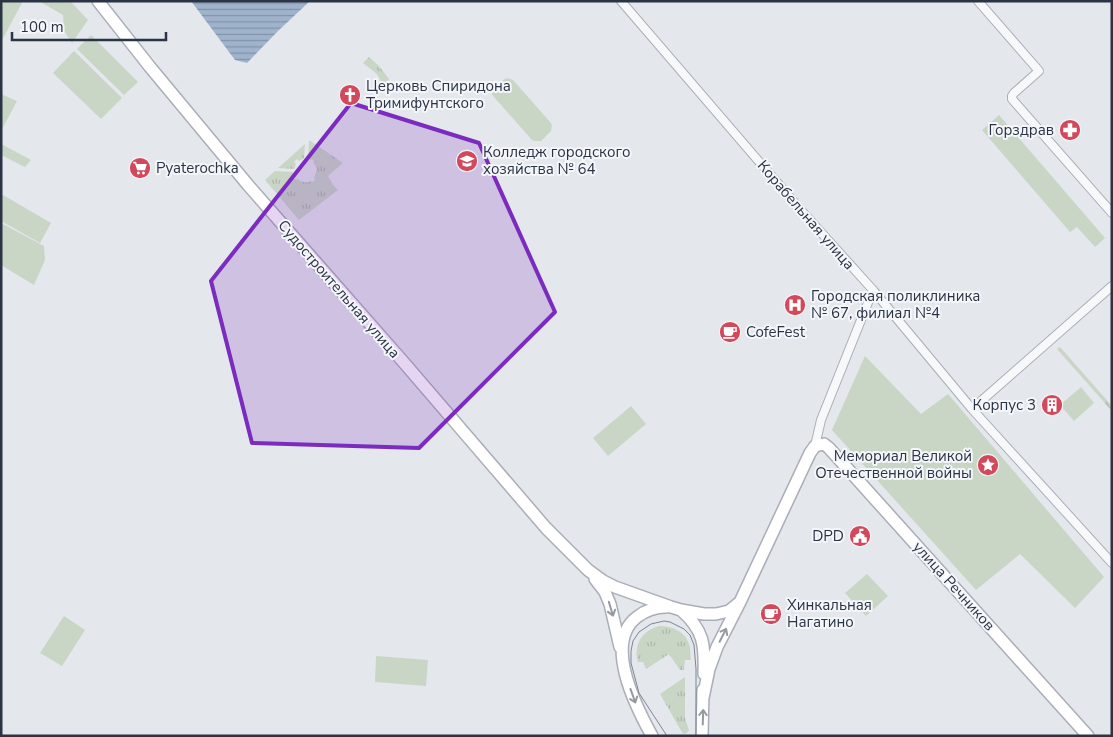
<svg xmlns="http://www.w3.org/2000/svg" width="1113" height="737" font-family="'Nunito Sans',sans-serif">
<defs>
<pattern id="grass-tufts" width="24" height="20" patternUnits="userSpaceOnUse" patternTransform="scale(1.25)"><rect width="24" height="20" fill="#c9d6c5"/><path d="M3 7l-1-3M5 7V3M7 7l1-3M15 17l-1-3M17 17v-4M19 17l1-3" fill="none" stroke="#adb8ab"/></pattern>
<pattern id="forest-firs" width="22" height="20" patternUnits="userSpaceOnUse" patternTransform="scale(1.25)"><rect width="22" height="20" fill="#c9d6c5"/><path d="M5 1l3.5 6h-7zM16 11l3.5 6h-7z" fill="#adb8ab"/></pattern>
<pattern id="water-rules" width="6" height="5" patternUnits="userSpaceOnUse" patternTransform="scale(1.25)"><rect width="6" height="5" fill="#9fb4cc"/><path d="M0 2.5h6" fill="none" stroke="#8293a7"/></pattern>
</defs>
<rect width="100%" height="100%" fill="#e4e7ec"/>
<path fill="url(#grass-tufts)" d="M 369,57 L 379,66 L 389,79 L 383,85 L 377,74 L 363,63 Z
M 309,140 L 343,163 L 328,176 L 334,186 L 338,190 L 299,220 L 265,180 L 275,171 L 293,172 L 294,175 L 293,177 L 296,180 L 298,179 C 301,183 307,183 311,181 L 313,182 L 315,179 L 314,178 L 317,169 L 313,162 L 314,161 L 312,159 L 311,160 L 308,159 Z
M 305,144 L 304,158 L 299,161 L 297,159 L 294,162 L 296,164 L 294,169 L 278,168 Z
M 659,626 C 671,626 685,631 689,644 C 691,648 690,655 691,660 L 685,660 L 684,670 L 680,670 L 669,654 L 646,669 L 643,662 L 638,662 C 633,644 642,631 659,626 Z
M 685,677 L 685,718 L 689,730 L 687,733 L 683,734 L 660,694 Z"/>
<path fill="url(#forest-firs)" d="M 1060,347 L 1112,406 L 1112,411 L 1057,349 Z"/>
<path fill="#c9d6c5" d="M 1,1 L 23,1 L 1,42 Z
M 39,1 L 70,1 L 88,20 L 72,43 L 64,31 L 63,15 Z
M 91,35 L 138,82 L 124,95 L 77,49 Z
M 74,51 L 122,98 L 101,119 L 53,73 Z
M 507,78 L 513,80 L 551,123 L 552,126 L 551,131 L 541,141 L 535,141 L 532,140 L 494,97 L 492,94 C 493,87 501,81 507,78 Z
M 1,94 L 17,101 L 1,131 Z
M 999,115 L 1105,238 L 1095,247 L 1077,227 L 1070,232 L 982,130 Z
M 1,144 L 31,160 L 25,167 L 1,155 Z
M 3,195 L 51,223 L 40,243 L 1,221 L 1,199 Z
M 1,223 L 44,246 L 45,260 L 34,285 L 1,265 Z
M 865,356 L 921,414 L 948,394 L 1104,577 L 1075,608 L 1020,554 L 976,590 L 832,430 Z
M 1081,387 L 1094,403 L 1074,421 L 1060,405 Z
M 631,406 L 646,424 L 608,456 L 593,438 Z
M 867,574 L 888,596 L 866,616 L 845,593 Z
M 64,616 L 85,630 L 62,666 L 40,653 Z
M 376,656 L 428,660 L 426,686 L 375,682 Z"/>
<path fill="url(#water-rules)" d="M 191,1 L 310,1 L 278,31 L 247,63 L 235,60 Z"/>
<g fill="none" stroke-linecap="round" stroke-linejoin="round">
<g stroke="#a9aeb7" stroke-width="10">
<path id="street" d="M 621,1 L 799,208 L 873,290 L 972,409 L 1112,563
M 978,1 L 1039,71 L 1014,93 L 1012,96 L 1012,99 L 1112,213
M 972,409 L 1112,286
M 815,446 L 821,420 L 873,290"/>
</g>
<g stroke="#a9aeb7" stroke-width="14">
<path id="secondary" d="M 98,1 L 150,67 L 248,185 L 406,365 L 546,528 L 588,570 L 603,581 L 615,587 L 671,607 L 681,610 L 704,614 L 716,614 L 729,611 L 740,602
M 595,579 L 605,592 L 610,604 L 620,647
M 681,610 C 704,630 705,645 704,674
M 703,698 L 709,669 L 717,647 L 740,602 L 810,453 L 815,446 L 824,444 L 829,448 L 1088,736
M 652,736 C 636,707 603,643 637,617 C 646,610 654,607 666,607
M 702,736 L 703,690"/>
</g>
<use href="#street" stroke="#f7f8fa" stroke-width="8"/>
<use href="#secondary" stroke="#fff" stroke-width="11"/>
<path stroke="#7d8696" stroke-width="1" d="M 667,736 L 639,693 L 631,663 L 631,651 L 633,641 L 639,632 L 651,624 L 664,621 L 670,622 L 684,629 L 690,635 L 694,645 L 696,669 L 696,736"/>
</g>
<defs><path id="oneway-shaft" d="M-6 0H5M1.5-3L5.5 0L1.5 3" fill="none" stroke-width="1.6" stroke-linecap="round" stroke-linejoin="round" transform="scale(1.25)"/></defs>
<g stroke="#959aa2">
<use href="#oneway-shaft" transform="translate(611 609) rotate(73)"/>
<use href="#oneway-shaft" transform="translate(723 635) rotate(-63)"/>
<use href="#oneway-shaft" transform="translate(633 696) rotate(70)"/>
<use href="#oneway-shaft" transform="translate(703 717) rotate(-88)"/>
</g>
<path fill="#7b2cbf" fill-opacity="0.2" stroke="#7b2cbf" stroke-width="4" stroke-linejoin="round" d="M 351,103 L 479,143 L 555,312 L 419,448 L 252,443 L 211,281 Z"/>
<defs>
<g id="church-disc" transform="scale(1.125)"><circle r="9.5" fill="#d1495b" stroke="#f4f6f9"/><path d="M-1.2-6h2.4v3.5h3.3v2.4h-3.3V6h-2.4V-.1h-3.3v-2.4h3.3Z" fill="#fff"/></g>
<g id="pharmacy-disc" transform="scale(1.125)"><circle r="9.5" fill="#d1495b" stroke="#f4f6f9"/><path d="M-2-6h4v4h4v4h-4v4h-4v-4h-4v-4h4Z" fill="#fff"/></g>
<g id="university-disc" transform="scale(1.125)"><circle r="9.5" fill="#d1495b" stroke="#f4f6f9"/><path d="M0-5L7-2L0 1L-7-2ZM-4 1L0 2.5L4 1V4Q0 6-4 4Z" fill="#fff"/></g>
<g id="supermarket-disc" transform="scale(1.125)"><circle r="9.5" fill="#d1495b" stroke="#f4f6f9"/><path d="M-6-5.5h2.5l.6 2H6L4.5 2H-2.5L-4.4-4H-6ZM-1.5 3.2a1.3 1.3 0 1 0 .1 0ZM3 3.2a1.3 1.3 0 1 0 .1 0Z" fill="#fff"/></g>
<g id="hospital-disc" transform="scale(1.125)"><circle r="9.5" fill="#d1495b" stroke="#f4f6f9"/><path d="M-5-5h3v3.5h4V-5h3V5h-3V1.5h-4V5h-3Z" fill="#fff"/></g>
<g id="cafe-disc" transform="scale(1.125)"><circle r="9.5" fill="#d1495b" stroke="#f4f6f9"/><path d="M-5.5-4.5H6V0H3Q3 3.5 0 3.5H-2.5Q-5.5 3.5-5.5 0ZM3-3.2v2h1.7v-2ZM-6 4.5H4V6H-6Z" fill="#fff"/></g>
<g id="building-disc" transform="scale(1.125)"><circle r="9.5" fill="#d1495b" stroke="#f4f6f9"/><path d="M-4-6H4V6H1V3H-1V6H-4ZM-2.5-4.3h1.7v1.8h-1.7ZM.8-4.3h1.7v1.8H.8ZM-2.5-1h1.7V.8h-1.7ZM.8-1h1.7V.8H.8Z" fill="#fff"/></g>
<g id="sight-disc" transform="scale(1.125)"><circle r="9.5" fill="#d1495b" stroke="#f4f6f9"/><path d="M0-6L1.8-2.2L6-1.7L2.9 1.2L3.7 5.4L0 3.3L-3.7 5.4L-2.9 1.2L-6-1.7L-1.8-2.2Z" fill="#fff"/></g>
<g id="civic-disc" transform="scale(1.125)"><circle r="9.5" fill="#d1495b" stroke="#f4f6f9"/><path d="M-.6-6.5H3V-4.5H.6V-3L4-1V1h2V6H-6V1h2V-1L-.6-3ZM-1.2 2.5V6h2.4V2.5Z" fill="#fff"/></g>
</defs>
<g fill-rule="evenodd">
<use href="#church-disc" x="350" y="95"/>
<use href="#pharmacy-disc" x="1070" y="130"/>
<use href="#university-disc" x="467" y="161"/>
<use href="#supermarket-disc" x="140" y="168"/>
<use href="#hospital-disc" x="795" y="305"/>
<use href="#cafe-disc" x="730" y="332"/>
<use href="#building-disc" x="1052" y="405"/>
<use href="#sight-disc" x="988" y="465"/>
<use href="#civic-disc" x="860" y="536"/>
<use href="#cafe-disc" x="771" y="614"/>
</g>
<g text-anchor="middle" stroke-width="4" stroke-linejoin="round" paint-order="stroke">
<g font-size="15" fill="#2b3445" stroke="#f4f6f9" text-anchor="start">
<text x="366" y="91">Церковь Спиридона<tspan x="366" dy="17">Тримифунтского</tspan></text>
<text x="1054" y="135" text-anchor="end">Горздрав</text>
<text x="483" y="157">Колледж городского<tspan x="483" dy="17">хозяйства № 64</tspan></text>
<text x="156" y="173">Pyaterochka</text>
<text x="811" y="301">Городская поликлиника<tspan x="811" dy="17">№ 67, филиал №4</tspan></text>
<text x="746" y="337">CofeFest</text>
<text x="1036" y="410" text-anchor="end">Корпус 3</text>
<text x="972" y="461" text-anchor="end">Мемориал Великой<tspan x="972" dy="17">Отечественной войны</tspan></text>
<text x="844" y="541" text-anchor="end">DPD</text>
<text x="787" y="610">Хинкальная<tspan x="787" dy="17">Нагатино</tspan></text>
</g>
<g font-size="15" fill="#2b3445" stroke="#f4f6f9">
<text transform="translate(806 215) rotate(49)" y="5">Корабельная улица</text>
<text transform="translate(339 289) rotate(49)" y="5">Судостроительная улица</text>
<text transform="translate(954 586) rotate(48)" y="5">улица Речников</text>
</g>
</g>
<rect width="1113" height="737" fill="none" stroke="#2b3445" stroke-width="5"/>
<path d="M12 32v8h154v-8" fill="none" stroke="#2b3445" stroke-width="2.5"/>
<text x="20" y="32" font-size="15" fill="#2b3445" stroke="#f4f6f9" stroke-width="4" paint-order="stroke">100 m</text>
</svg>
